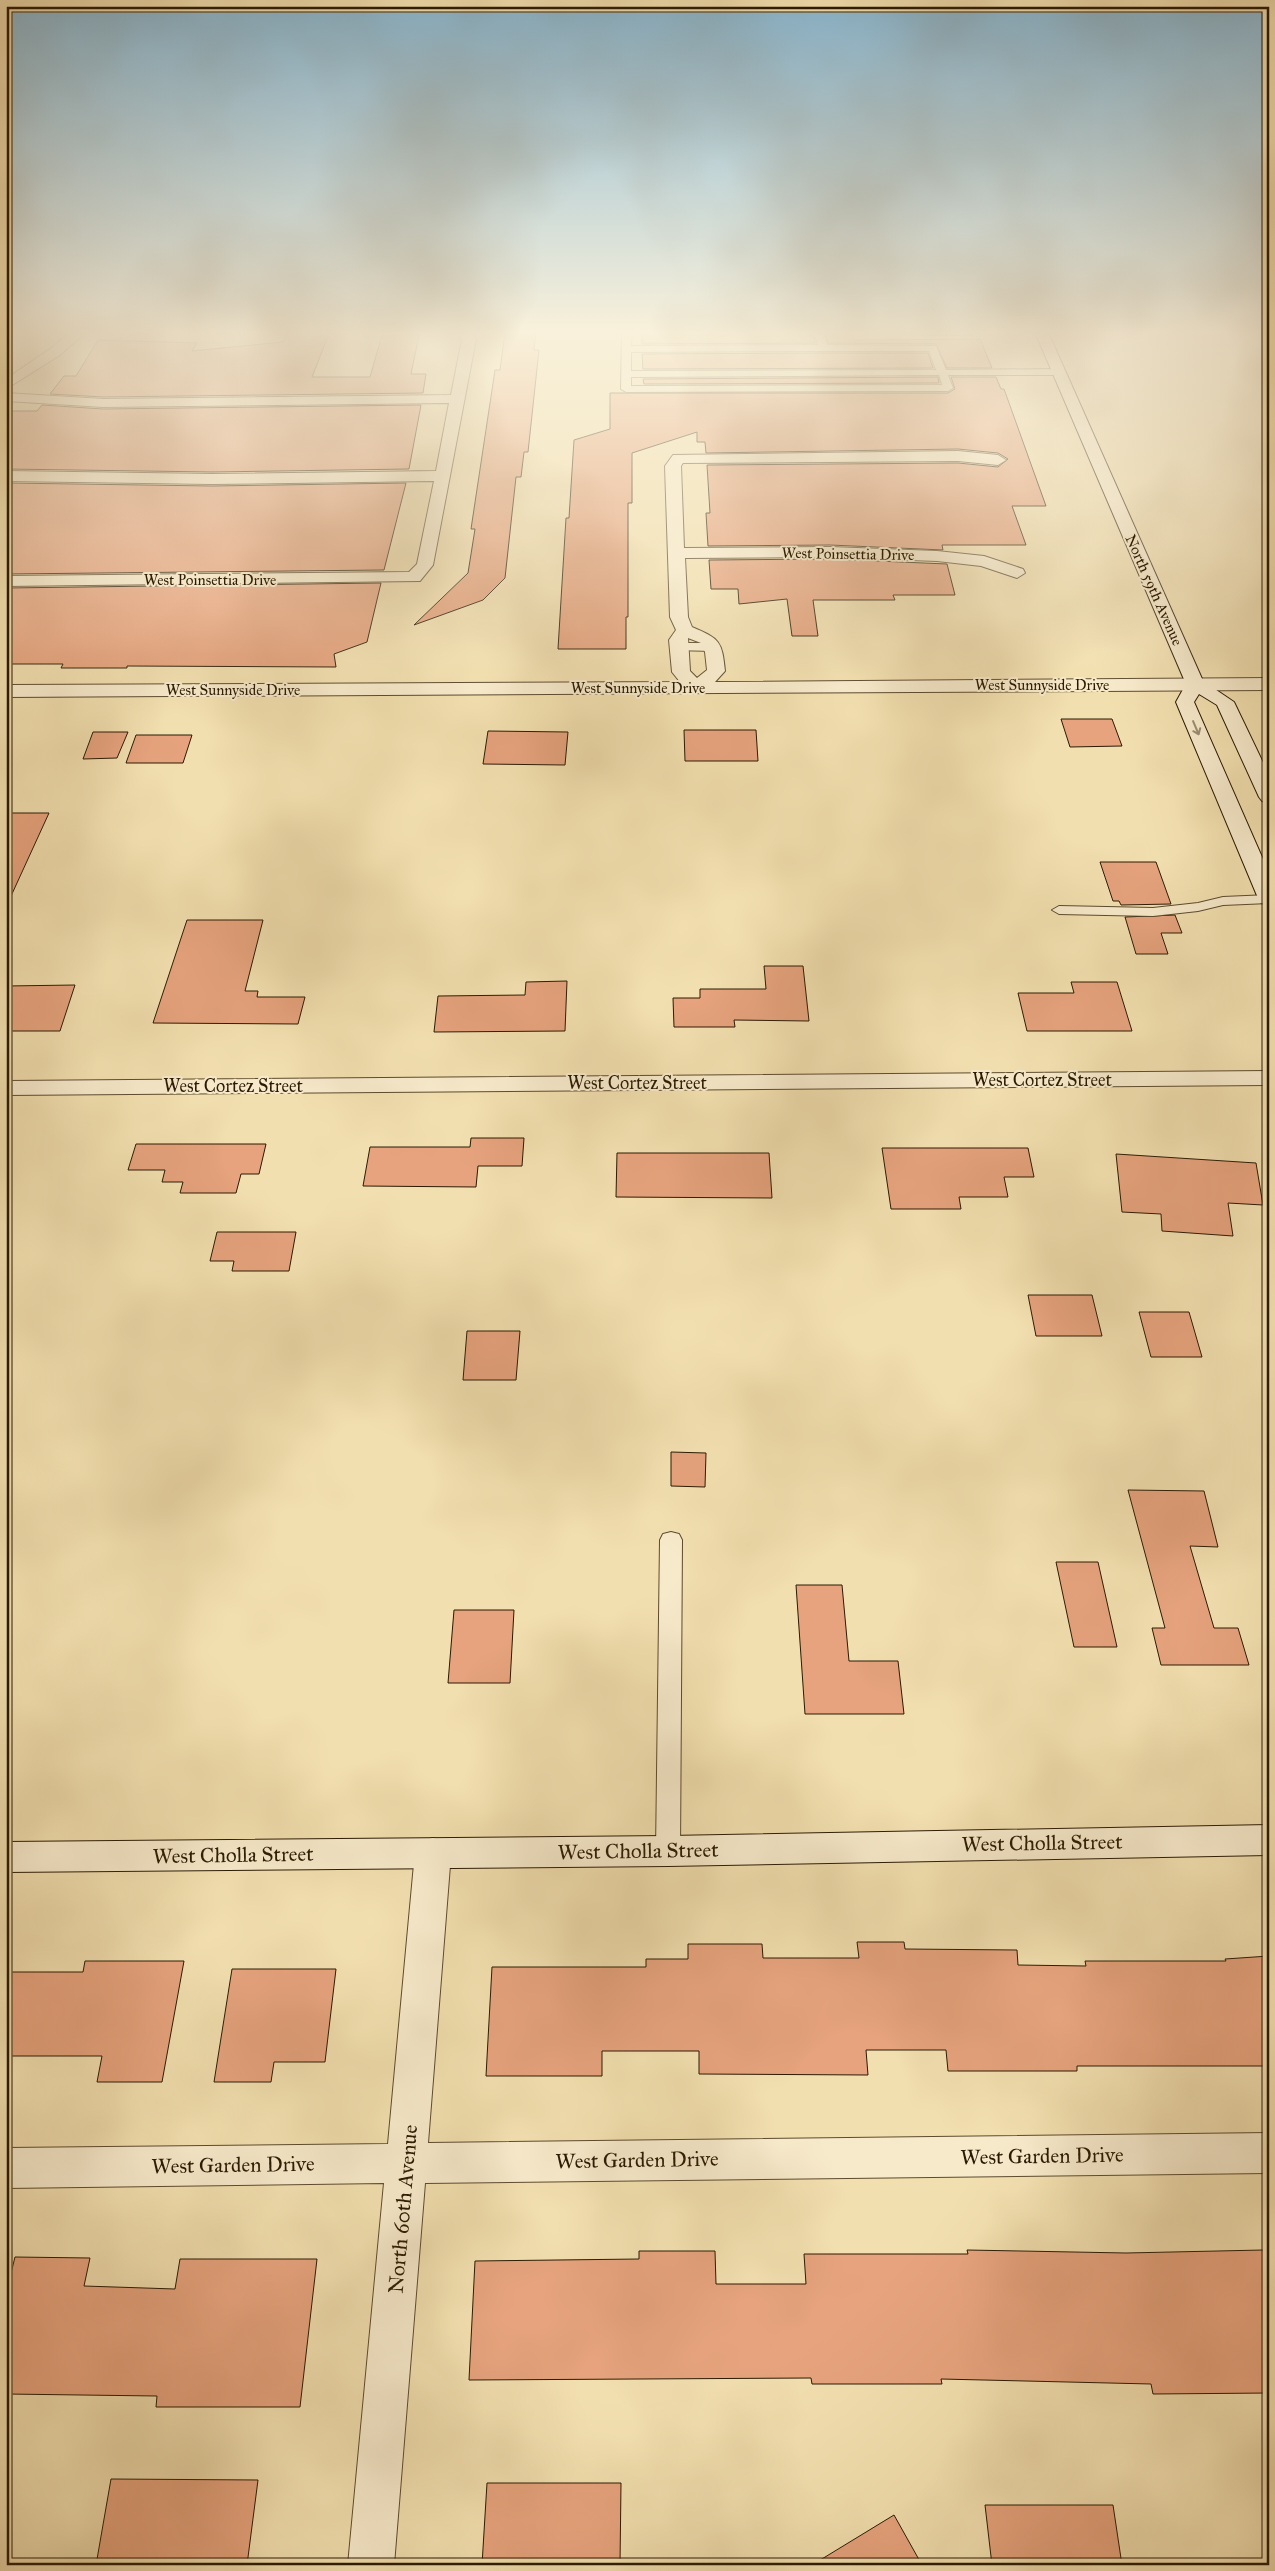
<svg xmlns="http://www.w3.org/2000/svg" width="1275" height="2571" font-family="'IM FELL Great Primer',serif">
<rect width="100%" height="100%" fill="#f2dfaf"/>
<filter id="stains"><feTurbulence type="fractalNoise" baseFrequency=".004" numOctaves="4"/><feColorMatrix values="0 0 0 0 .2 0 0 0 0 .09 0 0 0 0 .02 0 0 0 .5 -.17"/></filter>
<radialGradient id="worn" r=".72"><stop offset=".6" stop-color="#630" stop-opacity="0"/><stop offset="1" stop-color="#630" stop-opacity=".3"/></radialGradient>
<path fill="#e6a37d" stroke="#2a1a03" d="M 288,332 L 321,332 L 320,336 L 328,336 L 312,377 L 370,377 L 382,335 L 419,335 L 411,374 L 426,374 L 423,393 L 103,397 L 50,394 L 64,376 L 76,376 L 98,340 L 197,343 L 192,351 L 283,342 Z
M 505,332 L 536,332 L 534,350 L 539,350 L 528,452 L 524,452 L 521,477 L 516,477 L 505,578 L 483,600 L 414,625 L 468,573 L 475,529 L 471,529 L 495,370 L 500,370 Z
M 642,332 L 812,332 L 815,343 L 642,344 Z
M 825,332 L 852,332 L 854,340 L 980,339 L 992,368 L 947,368 L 936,344 L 828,343 Z
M 823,353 L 928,353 L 933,368 L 643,369 L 642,354 Z
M 938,377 L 939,383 L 644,384 L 643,379 Z
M 951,377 L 996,377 L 1001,389 L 1004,389 L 1046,506 L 1012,506 L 1026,545 L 942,545 L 943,550 L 830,545 L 708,546 L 706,513 L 710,513 L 707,465 L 958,463 L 998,467 L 1008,459 L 998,453 L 958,449 L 706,453 L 705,442 L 697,442 L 697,432 L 632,453 L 632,503 L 628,503 L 628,617 L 626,617 L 626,649 L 558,649 L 566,518 L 569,518 L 574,440 L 610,429 L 610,393 L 948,393 L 955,389 Z
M 42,405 L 103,409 L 421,405 L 409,469 L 212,472 L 6,469 L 6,411 L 37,411 Z
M 6,483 L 212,486 L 406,483 L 384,570 L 6,574 Z
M 830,559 L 947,564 L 955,595 L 893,595 L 895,600 L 813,600 L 818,636 L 792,636 L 787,599 L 739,604 L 738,589 L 711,589 L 709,560 Z
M 381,583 L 367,642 L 334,654 L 336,667 L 127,666 L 127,668 L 61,668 L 63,664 L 6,664 L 6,588 Z
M 1061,719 L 1112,719 L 1122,746 L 1070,747 Z
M 684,730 L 756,730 L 758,761 L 685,761 Z
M 488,731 L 568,732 L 565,765 L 483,764 Z
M 93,732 L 128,732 L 117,758 L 83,759 Z
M 136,735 L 192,735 L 183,763 L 126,763 Z
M 6,813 L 49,813 L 6,907 Z
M 1100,862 L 1156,862 L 1171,904 L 1121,905 L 1119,901 L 1113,901 Z
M 1175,915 L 1182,933 L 1161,933 L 1168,954 L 1136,954 L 1125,917 Z
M 187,920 L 263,920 L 245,991 L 258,991 L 257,997 L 305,997 L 298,1024 L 153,1023 Z
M 764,966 L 803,966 L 809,1021 L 734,1020 L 735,1027 L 674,1027 L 673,998 L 700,998 L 700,989 L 766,989 Z
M 567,981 L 565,1031 L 434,1032 L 438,996 L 525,995 L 526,982 Z
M 1071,982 L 1117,982 L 1132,1031 L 1027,1031 L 1018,993 L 1074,993 Z
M 75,985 L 60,1031 L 6,1031 L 6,986 Z
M 471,1138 L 524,1138 L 522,1166 L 478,1166 L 476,1187 L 363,1186 L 370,1147 L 470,1147 Z
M 136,1144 L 266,1144 L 259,1174 L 241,1174 L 236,1193 L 180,1193 L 183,1182 L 162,1182 L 165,1170 L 128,1170 Z
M 882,1148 L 1028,1148 L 1034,1177 L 1004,1177 L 1008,1197 L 959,1197 L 961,1209 L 891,1209 Z
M 617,1153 L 769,1153 L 772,1198 L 616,1197 Z
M 1116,1154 L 1256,1163 L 1263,1205 L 1228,1203 L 1233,1236 L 1162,1231 L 1161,1214 L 1122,1212 Z
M 217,1232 L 296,1232 L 289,1271 L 232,1271 L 234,1261 L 210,1261 Z
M 1028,1295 L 1092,1295 L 1102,1336 L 1036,1336 Z
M 1139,1312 L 1189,1312 L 1202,1357 L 1151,1357 Z
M 467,1331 L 520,1331 L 516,1380 L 463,1380 Z
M 671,1452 L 706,1453 L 705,1487 L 671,1486 Z
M 1128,1490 L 1204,1491 L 1218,1547 L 1190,1546 L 1214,1628 L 1238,1628 L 1249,1665 L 1161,1665 L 1152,1628 L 1165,1628 Z
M 1056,1562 L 1098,1562 L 1117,1647 L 1074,1647 Z
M 796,1585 L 842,1585 L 849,1661 L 898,1661 L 904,1714 L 805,1714 Z
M 454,1610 L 514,1610 L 510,1683 L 448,1683 Z
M 857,1942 L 904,1942 L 905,1949 L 1017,1950 L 1018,1965 L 1086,1966 L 1085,1961 L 1226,1961 L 1225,1959 L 1269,1956 L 1269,2066 L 1077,2066 L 1077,2071 L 948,2071 L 946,2050 L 866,2050 L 868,2075 L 699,2074 L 699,2051 L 602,2051 L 602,2076 L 486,2076 L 492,1967 L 646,1967 L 646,1959 L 688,1959 L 688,1944 L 762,1944 L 763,1958 L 859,1958 Z
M 85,1961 L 184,1961 L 162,2082 L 97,2082 L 102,2056 L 6,2056 L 6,1972 L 83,1972 Z
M 232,1969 L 336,1969 L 325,2062 L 274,2062 L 271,2082 L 214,2082 Z
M 967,2250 L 1126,2253 L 1263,2250 L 1269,2274 L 1269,2393 L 1153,2394 L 1151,2384 L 941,2379 L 942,2384 L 812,2384 L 811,2378 L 469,2380 L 475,2261 L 639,2259 L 639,2251 L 715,2251 L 716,2284 L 806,2284 L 804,2254 L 968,2254 Z
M 15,2257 L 90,2258 L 84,2286 L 175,2289 L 180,2259 L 317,2259 L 300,2407 L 156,2407 L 157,2396 L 6,2394 L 6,2293 Z
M 111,2479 L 258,2480 L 247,2565 L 96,2565 Z
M 487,2483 L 621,2483 L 620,2565 L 482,2565 Z
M 985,2505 L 1113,2505 L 1122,2565 L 992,2565 Z
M 894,2515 L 922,2565 L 812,2565 Z"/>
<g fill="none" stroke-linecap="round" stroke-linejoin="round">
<g stroke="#5c4b2e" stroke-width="2">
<path id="lane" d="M 622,332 L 632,332 L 631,346 L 818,345 L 814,332 L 823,332 L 827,345 L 936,346 L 946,370 L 1059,369 L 1064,372 L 1059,375 L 948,375 L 953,388 L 948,391 L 626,392 L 621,389 ZM 823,351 L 929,351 L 936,370 L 631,371 L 631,352 ZM 939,375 L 942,385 L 631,386 L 631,377 Z
M 918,332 L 977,332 L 972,335 L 922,335 Z
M 678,643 L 712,643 L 718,647 L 712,651 L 674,650 L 674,644 Z
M 1269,895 L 1269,903 L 1223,905 L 1198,911 L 1153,916 L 1059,914 L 1052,910 L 1059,906 L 1153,908 L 1198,903 L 1223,897 Z
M 671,1532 L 679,1534 L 682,1540 L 680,1851 L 677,1858 L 668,1862 L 659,1858 L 656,1851 L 660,1540 L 663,1534 Z"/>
</g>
<g stroke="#5c4b2e" stroke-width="2">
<path id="street" d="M 71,332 L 86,332 L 60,355 L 6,389 L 6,379 L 50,349 Z
M 456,332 L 470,332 L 476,339 L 433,565 L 420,581 L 6,586 L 6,576 L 409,572 L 417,564 L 434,481 L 212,484 L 6,481 L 6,471 L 212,474 L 436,471 L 449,403 L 103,407 L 6,401 L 6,393 L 103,399 L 451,395 L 462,339 Z
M 958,451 L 998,455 L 1006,460 L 998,465 L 958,461 L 683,463 L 681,466 L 684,548 L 830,547 L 937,551 L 984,556 L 1023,569 L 1025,573 L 1017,578 L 981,566 L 937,561 L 830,557 L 685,558 L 688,617 L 692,627 C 720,639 722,641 725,671 L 715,682 L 1269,678 L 1269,690 L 6,697 L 6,685 L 680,682 L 672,672 L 669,640 L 676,630 L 670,617 L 665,466 L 673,455 ZM 688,638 L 701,643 L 705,652 L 707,670 L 697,678 L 690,671 Z
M 1269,1071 L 1269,1085 L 6,1095 L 6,1081 Z
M 433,1838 L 446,1842 L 451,1853 L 428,2143 L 1269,2133 L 1269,2173 L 425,2183 L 394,2565 L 348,2565 L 384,2183 L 6,2188 L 6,2148 L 388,2144 L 415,1853 L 420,1842 Z"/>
</g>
<g stroke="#2a1a03" stroke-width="2">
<path id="secondary" d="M 1035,332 L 1048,332 L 1203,681 L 1234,702 L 1269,775 L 1269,803 L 1262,801 L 1259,797 L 1217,705 L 1199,694 L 1194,702 L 1269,873 L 1269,904 L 1261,903 L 1258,898 L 1176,702 L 1186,684 Z
M 1269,1825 L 1269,1855 L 668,1866 L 6,1872 L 6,1842 L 668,1836 Z"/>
</g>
<use href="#lane" fill="#f7eacb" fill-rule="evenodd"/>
<use href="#street" fill="#f7eacb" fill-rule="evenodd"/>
<use href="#secondary" fill="#f7eacb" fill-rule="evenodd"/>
</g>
<defs><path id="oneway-shaft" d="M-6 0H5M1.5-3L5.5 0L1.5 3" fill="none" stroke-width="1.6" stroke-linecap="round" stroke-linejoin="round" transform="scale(1.25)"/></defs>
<use stroke="#9b8c71" href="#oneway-shaft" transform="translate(1196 728) rotate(67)"/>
<linearGradient id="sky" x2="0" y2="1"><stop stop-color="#89b7d1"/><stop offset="0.48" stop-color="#f9f1db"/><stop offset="1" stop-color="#f9f1db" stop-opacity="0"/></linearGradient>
<rect width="1275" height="692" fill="url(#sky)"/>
<g text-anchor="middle" stroke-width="4" stroke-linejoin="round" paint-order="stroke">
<g font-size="15" fill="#2a1a03" stroke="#f7eacb">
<text transform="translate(848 554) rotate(1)" y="5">West Poinsettia Drive</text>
<text x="210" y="585">West Poinsettia Drive</text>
<text transform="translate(1154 590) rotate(66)" y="5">North 59th Avenue</text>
<text x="1042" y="690">West Sunnyside Drive</text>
<text x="638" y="693">West Sunnyside Drive</text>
<text x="233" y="695">West Sunnyside Drive</text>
</g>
<g font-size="18" fill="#2a1a03" stroke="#f7eacb">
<text x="1042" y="1086">West Cortez Street</text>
<text x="637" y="1089">West Cortez Street</text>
<text x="233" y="1092">West Cortez Street</text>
</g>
<g font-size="21" fill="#2a1a03" stroke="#f7eacb">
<text transform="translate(1042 1843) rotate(-1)" y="7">West Cholla Street</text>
<text transform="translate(638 1851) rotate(-1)" y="7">West Cholla Street</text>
<text transform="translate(233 1855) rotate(-1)" y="7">West Cholla Street</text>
<text transform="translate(1042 2156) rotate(-1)" y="7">West Garden Drive</text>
<text transform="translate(637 2160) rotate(-1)" y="7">West Garden Drive</text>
<text transform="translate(233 2165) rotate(-1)" y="7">West Garden Drive</text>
<text transform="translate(403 2209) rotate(-85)" y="7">North 60th Avenue</text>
</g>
</g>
<rect width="1275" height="2571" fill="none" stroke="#f2dfaf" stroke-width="25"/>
<rect x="8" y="8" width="1260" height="2556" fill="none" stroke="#2a1a03" stroke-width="2.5"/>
<rect x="12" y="12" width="1250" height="2546" fill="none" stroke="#2a1a03"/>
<rect width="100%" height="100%" filter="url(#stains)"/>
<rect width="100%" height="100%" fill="url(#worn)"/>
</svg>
